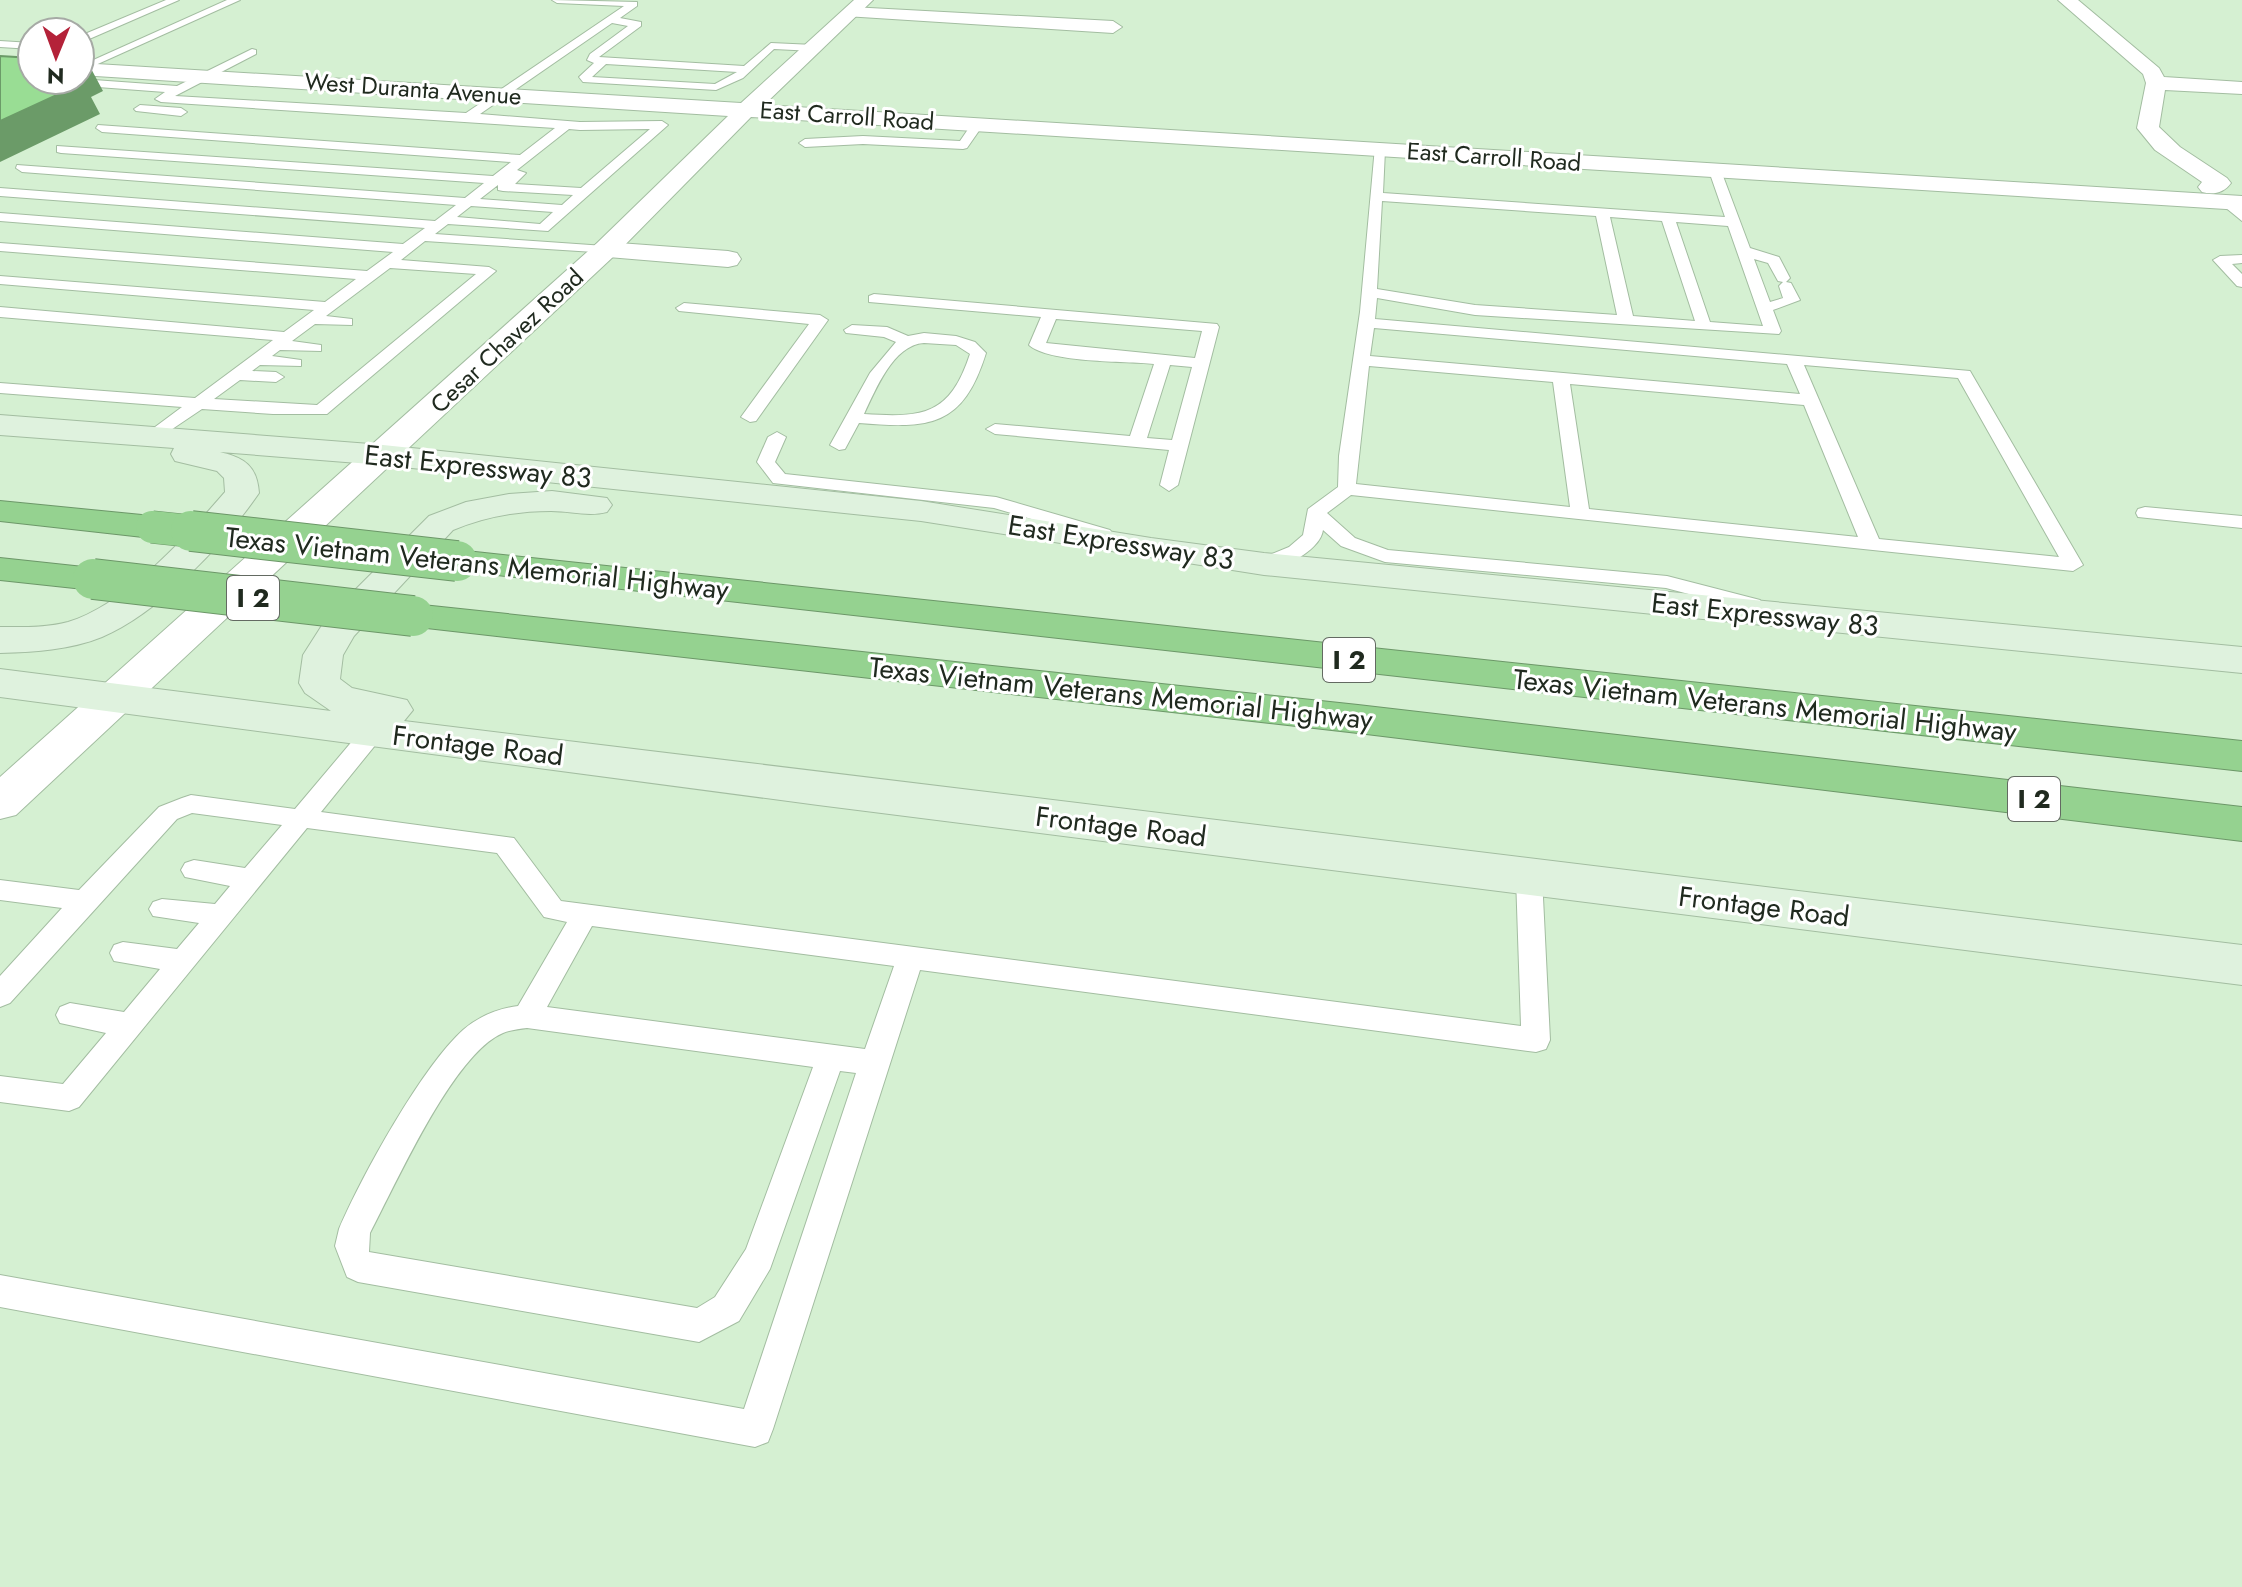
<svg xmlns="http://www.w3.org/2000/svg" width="2242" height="1587" font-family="Jost,sans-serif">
<rect width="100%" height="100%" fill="#d5f0d2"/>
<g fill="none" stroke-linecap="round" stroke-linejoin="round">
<g stroke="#a3bda1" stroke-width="2">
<path id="service" d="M 166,0 L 179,0 L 80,43 L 80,36 Z
M 227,0 L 240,0 L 80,72 L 80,66 Z
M 552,0 L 637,2 L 637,6 L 620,18 L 641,22 L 641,26 L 599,57 L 744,66 L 771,43 L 814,45 L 819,48 L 814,51 L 774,49 L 743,78 L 716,90 L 583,82 L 579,77 L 594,63 L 587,60 L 590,54 L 628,26 L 612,23 L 480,114 L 580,122 L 662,121 L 668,125 L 548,231 L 448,224 L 435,234 L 605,246 L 610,247 L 610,253 L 425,241 L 401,260 L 489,267 L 496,271 L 327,414 L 273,414 L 202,409 L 153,442 L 144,437 L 147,433 L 182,407 L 0,393 L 0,383 L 195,398 L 273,340 L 0,317 L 0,307 L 284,332 L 314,310 L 0,284 L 0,276 L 325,302 L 356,279 L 0,251 L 0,243 L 367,271 L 393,252 L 0,221 L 0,213 L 403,244 L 425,228 L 0,196 L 0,188 L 435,221 L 456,205 L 22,172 L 16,168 L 17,165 L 465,198 L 484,183 L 61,153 L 57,152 L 57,146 L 493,176 L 511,162 L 102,132 L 96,128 L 98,125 L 520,155 L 555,128 L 161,102 L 155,99 L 165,92 L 44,83 L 38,80 L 80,79 L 177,86 L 252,49 L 256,50 L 256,54 L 175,96 L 466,113 L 624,6 L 557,3 ZM 606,64 L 737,72 L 715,84 L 592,77 ZM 569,129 L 580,130 L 650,129 L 581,188 L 515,184 L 526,173 L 517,170 ZM 498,185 L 498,190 L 503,191 L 573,195 L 562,205 L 480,199 ZM 471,206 L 553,212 L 540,224 L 457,217 ZM 390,268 L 476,274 L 317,405 L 214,399 L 240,380 L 276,382 L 284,377 L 276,372 L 252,371 L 260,365 L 301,366 L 301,360 L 272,356 L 280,350 L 321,351 L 321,345 L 292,341 L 315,324 L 352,325 L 352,319 L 326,316 Z
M 0,41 L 32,43 L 32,49 L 0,47 Z
M 140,105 L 181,108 L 187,112 L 181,116 L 136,111 L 134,109 Z
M 973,122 L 983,125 L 967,148 L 963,149 L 863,144 L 805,147 L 799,143 L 805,139 L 863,136 L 960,141 Z
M 1375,147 L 1385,150 L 1383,193 L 1725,217 L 1709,171 L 1720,168 L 1750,248 L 1779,257 L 1790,278 L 1786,282 L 1791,283 L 1800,300 L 1773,310 L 1781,331 L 1779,334 L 1475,315 L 1377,298 L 1375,319 L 1970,371 L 2083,565 L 2073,571 L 1351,495 L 1327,513 L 1355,538 L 1388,550 L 1667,576 L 1760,600 L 1763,605 L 1753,611 L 1666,588 L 1385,562 L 1341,546 L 1323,530 C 1320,552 1277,573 1257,568 L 1254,564 L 1257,560 L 1289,547 L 1303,535 L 1308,509 L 1338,487 L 1339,456 L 1360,312 ZM 1382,201 L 1596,216 L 1617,315 L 1475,305 L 1377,289 ZM 1610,217 L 1662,221 L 1695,321 L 1633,316 ZM 1676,222 L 1728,226 L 1763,326 L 1710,322 ZM 1754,259 L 1768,263 L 1778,281 L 1783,282 L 1779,286 L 1783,298 L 1770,302 ZM 1374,328 L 1787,364 L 1800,394 L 1370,356 ZM 1804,365 L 1958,378 L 2059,557 L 1879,539 ZM 1369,366 L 1553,382 L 1570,507 L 1356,484 ZM 1570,384 L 1804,405 L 1858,537 L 1589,509 Z
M 2227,199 L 2242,210 L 2242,221 L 2220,203 Z
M 2242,255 L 2242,263 L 2232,264 L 2242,274 L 2242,287 L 2237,286 L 2213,260 L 2220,256 Z
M 874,294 L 1217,324 L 1219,327 L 1178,485 L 1169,491 L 1160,485 L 1169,450 L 995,434 L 986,429 L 995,424 L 1130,436 L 1154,364 C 1125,361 1049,363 1029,345 L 1041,317 L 869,302 L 869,296 ZM 1056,319 L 1202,331 L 1195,358 L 1046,343 ZM 1170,365 L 1192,367 L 1172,440 L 1147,438 Z
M 684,303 L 820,315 L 828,320 L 756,421 L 750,422 L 741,417 L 809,324 L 679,311 L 676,308 Z
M 852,325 L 887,327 L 908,336 L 924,333 L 956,336 L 975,342 L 986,353 C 963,427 930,429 859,423 L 845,449 L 839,450 L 830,445 L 870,373 L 896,342 L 884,337 L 846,333 L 844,330 ZM 924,343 L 956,345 L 970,354 C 950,415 924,418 864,414 C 876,389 893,345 924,343 Z
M 777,432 L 786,437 L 775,462 L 785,474 L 996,497 L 1110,530 L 1113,534 L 1103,540 L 994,508 L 773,483 L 757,462 L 768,437 Z
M 2145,507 L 2242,516 L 2242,528 L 2138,517 L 2136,513 L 2138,509 Z
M 373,724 L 381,726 L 384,732 L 381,738 L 321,812 L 514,838 L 561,901 L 1521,1026 L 1516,877 L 1520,870 L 1529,867 L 1538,870 L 1542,877 L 1550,1040 L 1546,1049 L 1536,1052 L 920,970 L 773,1429 L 768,1442 L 755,1447 L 0,1307 L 0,1275 L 744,1409 L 856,1073 L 840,1071 L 770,1269 L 739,1321 L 699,1342 L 358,1282 L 347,1277 L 335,1246 L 339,1229 C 362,1176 421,1068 463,1030 C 479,1016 497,1009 518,1006 L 567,922 L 544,917 L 497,853 L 307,828 L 79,1107 L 69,1111 L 0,1102 L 0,1076 L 63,1084 L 106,1033 L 60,1023 L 56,1015 L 60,1007 L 70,1003 L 124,1012 L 160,969 L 114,961 L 110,953 L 114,945 L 123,942 L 177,949 L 199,923 L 153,916 L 149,909 L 153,902 L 162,899 L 215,904 L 230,886 L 185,877 L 181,870 L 185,863 L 194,860 L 245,868 L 282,825 L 192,813 L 177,819 L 10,1003 L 0,1007 L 0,976 L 62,908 L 0,900 L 0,880 L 79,890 L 159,807 L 182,798 L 191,795 L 295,809 L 365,726 ZM 592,926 L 894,966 L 865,1049 L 547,1007 ZM 527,1028 L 813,1067 L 746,1249 L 715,1297 L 697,1308 L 369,1252 L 370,1233 C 396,1184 453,1054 503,1033 C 510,1030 519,1029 527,1028 Z"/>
</g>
<g stroke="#a3bda1" stroke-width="2">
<path id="minor" d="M 2058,0 L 2078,0 L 2159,68 L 2164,77 L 2242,82 L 2242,94 L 2165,90 L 2159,127 L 2180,147 L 2227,178 L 2231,183 C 2224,193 2213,195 2202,192 L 2198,187 L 2202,182 L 2155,150 L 2137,128 L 2146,83 L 2143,74 Z
M 851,7 L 1113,21 L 1122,27 L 1113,33 L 845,16 L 842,12 Z
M 605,242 L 728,251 L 737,253 L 741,259 L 737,265 L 728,267 L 596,256 L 592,250 L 596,244 Z"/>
</g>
<g stroke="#a3bda1" stroke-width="2">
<path id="tertiary" d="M 854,0 L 873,0 L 764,105 L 2242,196 L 2242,210 L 751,117 L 614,256 L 16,815 L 0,819 L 0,777 L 596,244 L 728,116 L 80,75 L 80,63 L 741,103 Z"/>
</g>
<g stroke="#a3bda1" stroke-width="2">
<path id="secondary" d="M 0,415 L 383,445 L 921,501 L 1151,538 L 1264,553 L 2242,647 L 2242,673 L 1264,575 L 921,521 L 383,465 L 220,452 C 245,458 257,466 259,493 C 224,544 159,613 102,637 C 70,650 34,652 0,653 L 0,627 C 22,627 46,628 68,622 C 125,605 187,536 225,492 L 224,478 L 217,471 L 175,461 L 171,454 L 174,448 L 0,435 Z
M 552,491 L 607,498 L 612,505 L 607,512 C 588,517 571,511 551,511 C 517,511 484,517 453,530 L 354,636 L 343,655 L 340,679 L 352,688 L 407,700 L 413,710 L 404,721 L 2242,945 L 2242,985 L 818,805 L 0,697 L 0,669 L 331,711 L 305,693 L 299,683 L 303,655 L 326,619 L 429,516 L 466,502 L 509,494 Z"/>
</g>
<g stroke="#6c9768" stroke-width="2">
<path id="motorway" d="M 0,501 L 152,516 L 164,520 L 170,527 L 164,534 L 152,538 L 0,521 Z
M 457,550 L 2242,741 L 2242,771 L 444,569 L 439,561 L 444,553 Z
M 0,558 L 93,568 L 106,571 L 111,579 L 106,587 L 93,590 L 0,580 Z
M 413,604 L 1358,705 L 2242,807 L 2242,841 L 1358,733 L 400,625 L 394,616 L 400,607 Z"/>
</g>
<use href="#service" fill="#fff" fill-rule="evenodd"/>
<use href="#minor" fill="#fff" fill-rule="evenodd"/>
<use href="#tertiary" fill="#fff" fill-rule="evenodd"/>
<use href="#secondary" fill="#dff2de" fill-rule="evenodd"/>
<use href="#motorway" fill="#95d290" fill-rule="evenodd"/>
<g stroke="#6c9768" stroke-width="33" stroke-linecap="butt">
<path id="motorway-bridge-far1" d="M 152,527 L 209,533"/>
</g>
<g stroke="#6c9768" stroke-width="42" stroke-linecap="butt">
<path id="motorway-bridge" d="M 191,531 L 457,561
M 93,579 L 413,616"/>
</g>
<use href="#motorway-bridge-far1" stroke="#95d290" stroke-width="32"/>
<use href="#motorway-bridge" stroke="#95d290" stroke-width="40"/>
</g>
<path fill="#6b9b68" d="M 87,61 L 103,91 L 91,97 L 100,114 L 0,162 L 0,121 L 45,80 L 80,80 L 80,64 Z"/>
<path fill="#99dd94" stroke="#6b9b68" stroke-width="2" d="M 0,56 L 32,58 L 32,80 L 83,83 L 0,121 Z"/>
<g text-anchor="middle" stroke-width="6" stroke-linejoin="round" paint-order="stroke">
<g font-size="24" fill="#202a1f" stroke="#fff">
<text transform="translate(413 89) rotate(4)" y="8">West Duranta Avenue</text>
<text transform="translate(847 116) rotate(4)" y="8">East Carroll Road</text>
<text transform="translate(1494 157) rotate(4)" y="8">East Carroll Road</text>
<text transform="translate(507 341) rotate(-43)" y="8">Cesar Chavez Road</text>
</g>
<g fill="#fff" stroke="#636a62" stroke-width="2">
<rect x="227" y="576" width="52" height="44" rx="6"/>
<rect x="1323" y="638" width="52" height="44" rx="6"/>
<rect x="2008" y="777" width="52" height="44" rx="6"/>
</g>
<g font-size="26" font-weight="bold" fill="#202a1f">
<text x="253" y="607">I 2</text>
<text x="1349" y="669">I 2</text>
<text x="2034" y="808">I 2</text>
</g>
<g font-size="28" fill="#202a1f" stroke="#fff">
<text transform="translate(478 466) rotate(6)" y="10">East Expressway 83</text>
<text transform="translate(1121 542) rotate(9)" y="10">East Expressway 83</text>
<text transform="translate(477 563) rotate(6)" y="10">Texas Vietnam Veterans Memorial Highway</text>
<text transform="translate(1765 614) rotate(6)" y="10">East Expressway 83</text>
<text transform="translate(1121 693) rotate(6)" y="10">Texas Vietnam Veterans Memorial Highway</text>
<text transform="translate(1765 705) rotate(6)" y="10">Texas Vietnam Veterans Memorial Highway</text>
<text transform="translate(478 745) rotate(7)" y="10">Frontage Road</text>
<text transform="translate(1121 826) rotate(7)" y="10">Frontage Road</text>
<text transform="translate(1764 906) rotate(7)" y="10">Frontage Road</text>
</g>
</g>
<g transform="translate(56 56) rotate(181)"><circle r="38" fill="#ffffff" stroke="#a6aaa5" stroke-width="2"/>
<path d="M0-6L14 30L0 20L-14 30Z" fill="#b42239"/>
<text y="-12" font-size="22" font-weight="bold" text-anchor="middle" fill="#202a1f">N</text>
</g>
</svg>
